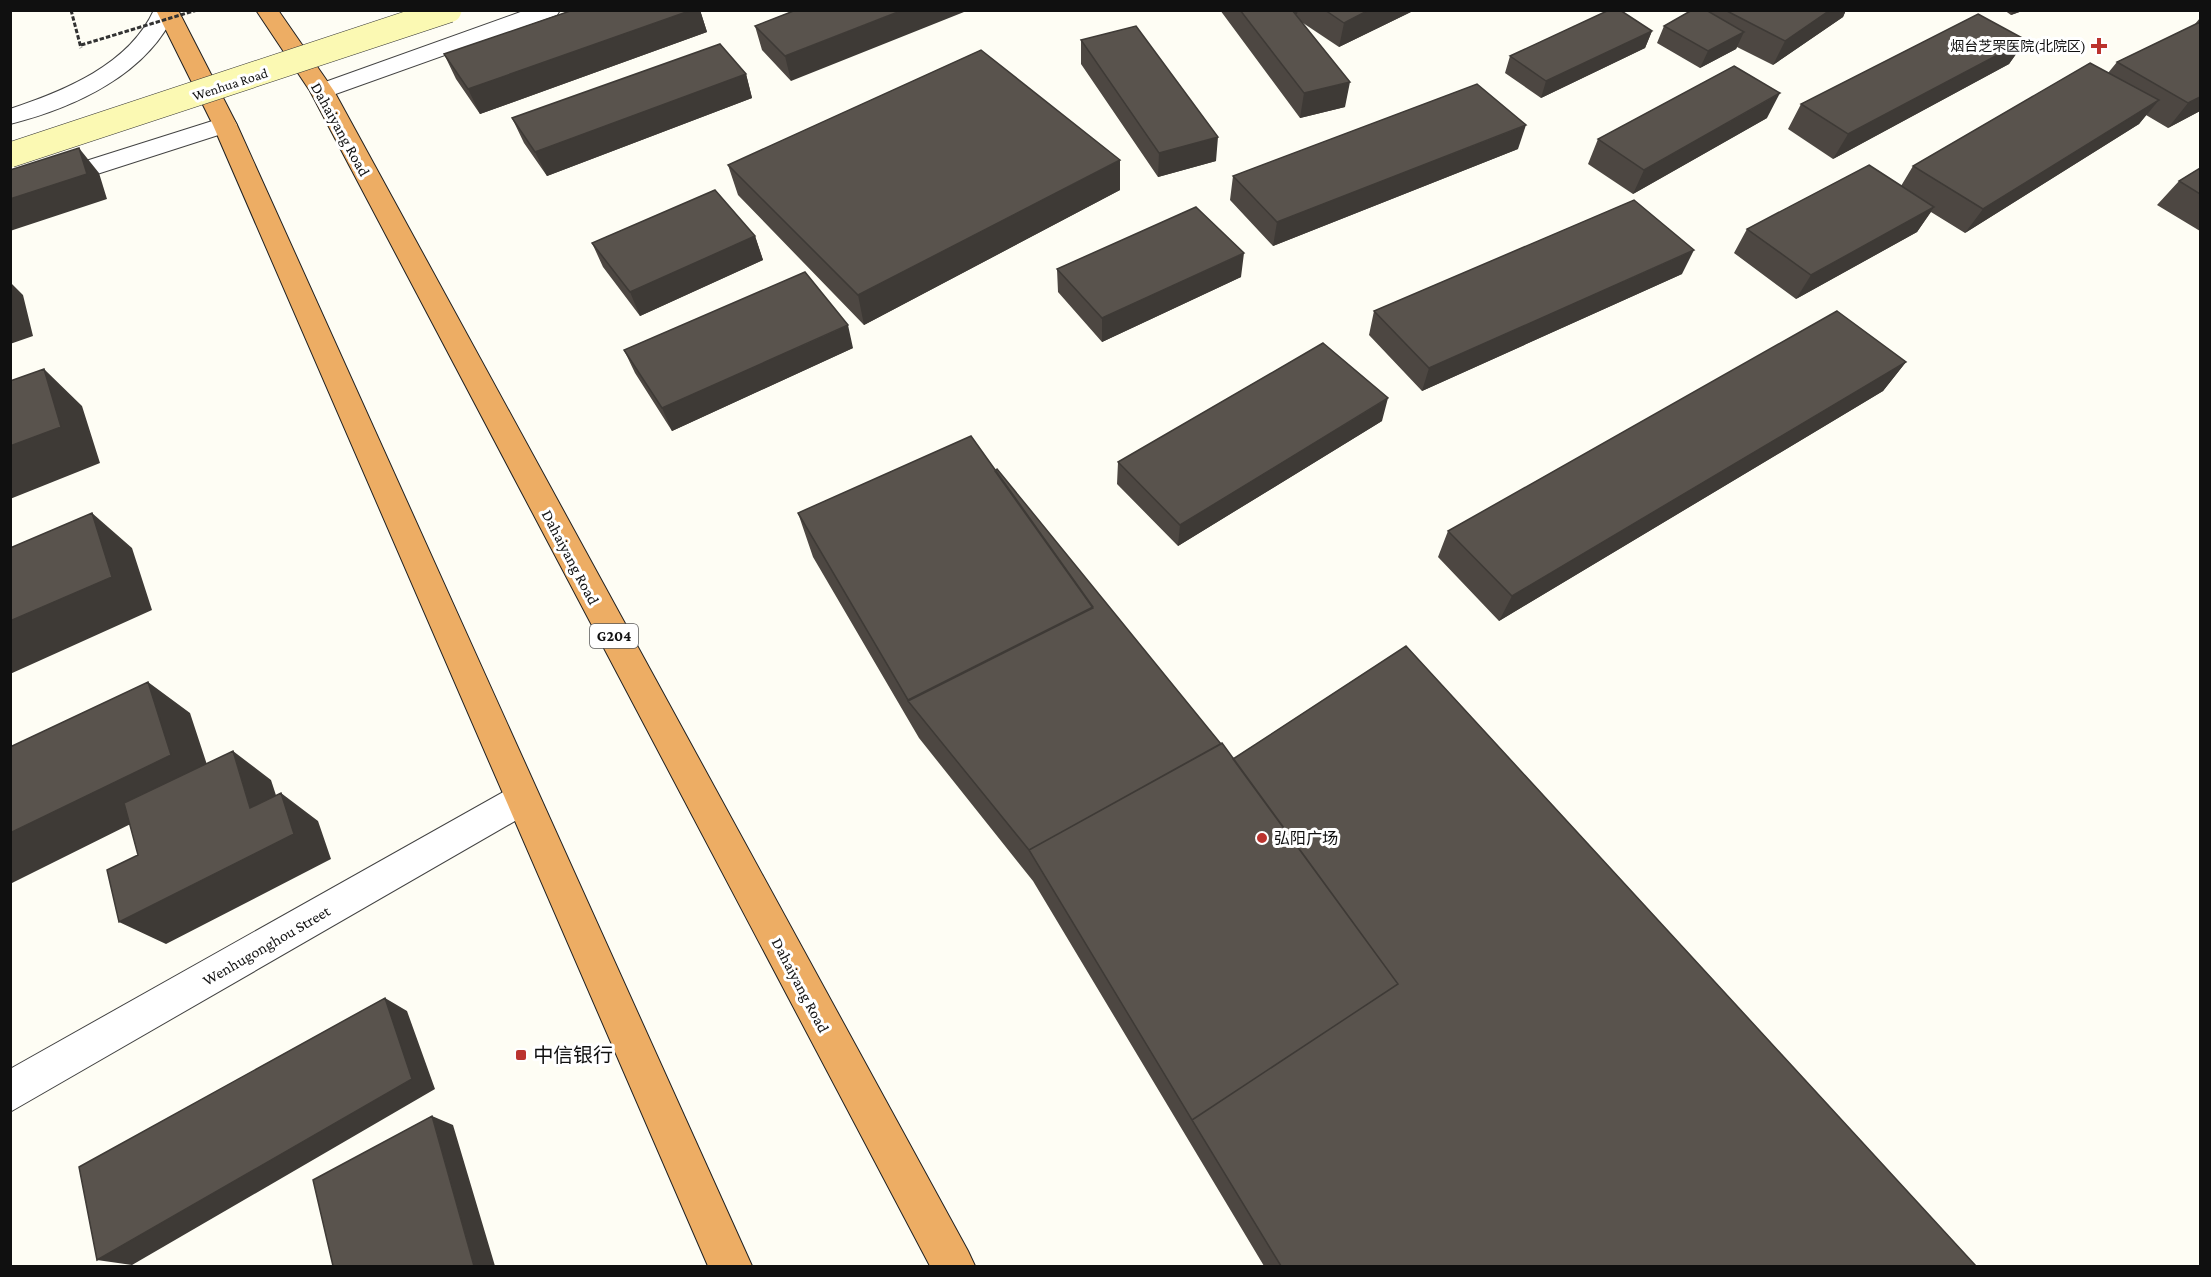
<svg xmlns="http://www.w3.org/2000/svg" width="2211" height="1277" font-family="'Crimson Pro','Noto Sans SC',serif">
<rect width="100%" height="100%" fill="#fefdf4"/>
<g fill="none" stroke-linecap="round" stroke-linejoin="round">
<g stroke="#434343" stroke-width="2">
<path id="street" d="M 154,10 L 176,10 C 149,74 74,108 10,124 L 10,109 C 64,91 129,65 154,10 Z
M 526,10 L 560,10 L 557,15 L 330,96 L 314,96 L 310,91 L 314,86 Z
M 225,117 L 234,120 L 237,125 L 234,130 L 10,202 L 10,185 Z
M 521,782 L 534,786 L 539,798 L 534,810 L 10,1112 L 10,1069 Z"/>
</g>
<g stroke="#212121" stroke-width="2">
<path id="highway" d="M 156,10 L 178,10 L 237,125 L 752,1266 L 708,1266 L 213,125 Z
M 256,10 L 278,10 L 334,91 L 968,1251 L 975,1266 L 930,1266 L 310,91 Z"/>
</g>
<path stroke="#323232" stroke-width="3" stroke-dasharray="4.5 2" stroke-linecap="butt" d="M 71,10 L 81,48"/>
<use href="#street" fill="#fff" fill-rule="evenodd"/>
<use href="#highway" fill="#edad64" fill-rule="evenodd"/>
<g stroke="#323232" stroke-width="26" stroke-linecap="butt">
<path id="secondary-bridge" d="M 10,155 L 449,10"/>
</g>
<path stroke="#323232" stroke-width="3" stroke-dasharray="4.5 2" stroke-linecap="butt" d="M 81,45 L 197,10"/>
<use href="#secondary-bridge" stroke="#fbf9b3" stroke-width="25"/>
</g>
<path fill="#4d4742" d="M 573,10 L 700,10 L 707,32 L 480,114 L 456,79 L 444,54 Z
M 796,10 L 791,81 L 762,50 L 755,26 Z
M 1220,10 L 1415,10 L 1339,47 L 1300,21 L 1345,107 L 1300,118 Z
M 1692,10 L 1846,10 L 1843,17 L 1773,65 L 1737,47 L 1736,49 L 1700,68 L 1657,43 L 1664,26 Z
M 2004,10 L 2025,10 L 2011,15 Z
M 2200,18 L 2200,111 L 2168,128 L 2146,115 L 2139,124 L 1965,233 L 1931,212 L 1917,232 L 1796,299 L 1734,253 L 1747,229 L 1901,186 L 1913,166 L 2108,73 L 2117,62 L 2196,24 L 2195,24 Z
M 1652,31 L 1645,48 L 1541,98 L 1505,73 L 1510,56 Z
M 1081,40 L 1216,161 L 1158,177 L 1081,64 Z
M 2026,40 L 2009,64 L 1833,159 L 1788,129 L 1801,104 Z
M 746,74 L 752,98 L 547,176 L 524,143 L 512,118 Z
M 1767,118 L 1633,194 L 1588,164 L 1598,139 Z
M 1518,149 L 1273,246 L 1230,200 L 1233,176 Z
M 728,165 L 1120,190 L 864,325 L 738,195 Z
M 2200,168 L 2200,231 L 2157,205 L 2179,181 Z
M 755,236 L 763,260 L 640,316 L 603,267 L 592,243 Z
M 1057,269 L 1241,277 L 1102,342 L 1058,292 Z
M 1682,274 L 1422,391 L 1369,335 L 1374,311 Z
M 853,348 L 672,431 L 635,373 L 624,350 Z
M 1906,362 L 1883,391 L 1499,621 L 1438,557 L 1448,531 Z
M 1382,421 L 1178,546 L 1117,484 L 1118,462 Z
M 995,471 L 1233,759 L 1976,1266 L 1264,1266 L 1033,881 L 919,738 L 813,557 L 798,513 Z"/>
<path fill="#3e3a36" d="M 692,10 L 700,10 L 707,32 L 480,114 L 468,89 Z
M 903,10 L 969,10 L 791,81 L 785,56 Z
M 1289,10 L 1298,10 L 1297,14 L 1288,16 Z
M 1369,10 L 1415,10 L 1339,47 L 1344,23 Z
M 1830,10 L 1846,10 L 1843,17 L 1773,65 L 1785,41 Z
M 2014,10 L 2025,10 L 2011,15 Z
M 1652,31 L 1645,48 L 1541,98 L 1546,81 Z
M 1744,32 L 1736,49 L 1700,68 L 1708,51 Z
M 2026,40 L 2009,64 L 1833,159 L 1848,134 Z
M 746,74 L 752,98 L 547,176 L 535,152 Z
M 1350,82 L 1345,107 L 1300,118 L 1304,93 Z
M 1780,93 L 1767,118 L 1633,194 L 1644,170 Z
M 2200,97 L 2200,111 L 2168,128 L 2188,103 Z
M 2159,100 L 2139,124 L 1965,233 L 1983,209 Z
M 1526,125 L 1518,149 L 1273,246 L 1277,222 Z
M 1218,137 L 1216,161 L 1158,177 L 1159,153 Z
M 79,148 L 99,173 L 107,199 L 10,231 L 10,199 Z
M 1120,160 L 1120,190 L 864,325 L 858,295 Z
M 1934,207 L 1917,232 L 1796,299 L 1811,275 Z
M 755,236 L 763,260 L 640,316 L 630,292 Z
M 1694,250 L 1682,274 L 1422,391 L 1429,368 Z
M 1244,253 L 1241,277 L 1102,342 L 1102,318 Z
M 10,282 L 23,295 L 33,336 L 10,344 Z
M 848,325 L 853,348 L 672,431 L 662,408 Z
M 1906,362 L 1883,391 L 1499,621 L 1512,596 Z
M 44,369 L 82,406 L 100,463 L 10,499 L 10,446 Z
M 1388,398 L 1382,421 L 1178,546 L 1180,525 Z
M 92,513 L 132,548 L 152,610 L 10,674 L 10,621 Z
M 148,682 L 190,713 L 213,783 L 10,884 L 10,833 Z
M 233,751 L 271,780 L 289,835 L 250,808 Z
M 281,793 L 318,821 L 331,859 L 166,944 L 119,922 Z
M 385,998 L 407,1011 L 435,1089 L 132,1265 L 97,1260 Z
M 432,1116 L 453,1125 L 495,1266 L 474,1266 Z"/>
<path fill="#59534d" stroke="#3e3a36" stroke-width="1.5" d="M 573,10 L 692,10 L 468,89 L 444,54 Z
M 796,10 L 903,10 L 785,56 L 755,26 Z
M 1240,10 L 1292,10 L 1350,82 L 1304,93 Z
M 1325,10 L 1369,10 L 1344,23 Z
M 1609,10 L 1620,10 L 1652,31 L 1546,81 L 1510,56 Z
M 1692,10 L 1706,10 L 1744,32 L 1708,51 L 1664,26 Z
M 1725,10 L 1830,10 L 1785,41 Z
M 1978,14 L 2026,40 L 1848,134 L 1801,104 Z
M 2200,22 L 2200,97 L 2188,103 L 2117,62 Z
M 1136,26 L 1218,137 L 1159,153 L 1081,40 Z
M 720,44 L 746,74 L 535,152 L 512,118 Z
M 981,50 L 1120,160 L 858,295 L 728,165 Z
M 2090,63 L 2159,100 L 1983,209 L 1913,166 Z
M 1734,66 L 1780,93 L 1644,170 L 1598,139 Z
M 1477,84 L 1526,125 L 1277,222 L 1233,176 Z
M 79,148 L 87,174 L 10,199 L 10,170 Z
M 1869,165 L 1934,207 L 1811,275 L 1747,229 Z
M 2200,168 L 2200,194 L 2179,181 Z
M 715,190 L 755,236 L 630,292 L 592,243 Z
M 1634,200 L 1694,250 L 1429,368 L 1374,311 Z
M 1196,207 L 1244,253 L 1102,318 L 1057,269 Z
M 805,272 L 848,325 L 662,408 L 624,350 Z
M 1837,311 L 1906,362 L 1512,596 L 1448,531 Z
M 1323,343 L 1388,398 L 1180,525 L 1118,462 Z
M 44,369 L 61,427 L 10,446 L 10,381 Z
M 971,436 L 1093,607 L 908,700 L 798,513 Z
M 997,469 L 1221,744 L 1029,850 L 908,701 L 1093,608 L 995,471 Z
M 92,513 L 112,577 L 10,621 L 10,548 Z
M 1406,646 L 1976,1266 L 1281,1266 L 1192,1120 L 1398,984 L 1233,759 Z
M 148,682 L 171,755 L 10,833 L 10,747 Z
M 1222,743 L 1398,984 L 1192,1120 L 1029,850 Z
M 233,751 L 250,808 L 281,793 L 294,834 L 119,922 L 107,870 L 138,855 L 124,803 Z
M 385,998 L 412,1079 L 97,1260 L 79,1167 Z
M 432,1116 L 474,1266 L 333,1266 L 313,1180 Z"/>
<g fill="#bb332e" stroke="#fff" stroke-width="2">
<path d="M2096 37h6v6h6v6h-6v6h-6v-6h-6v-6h6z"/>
<circle cx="1262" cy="838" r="6"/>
<rect x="515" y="1049" width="12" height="12" rx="3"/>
</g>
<g text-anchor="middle" stroke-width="6" stroke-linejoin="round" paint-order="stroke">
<g font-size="14" fill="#101010" stroke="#fff" text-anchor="end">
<text x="2086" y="51">烟台芝罘医院(北院区)</text>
</g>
<g font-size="14" fill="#101010" stroke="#fff">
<text transform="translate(230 84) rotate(-18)" y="5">Wenhua Road</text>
</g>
<rect fill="#fff" stroke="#585858" stroke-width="1.5" x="590" y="624" width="48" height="24" rx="4.5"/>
<g font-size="15" font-weight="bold" fill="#101010">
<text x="614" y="641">G204</text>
</g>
<g font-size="16" fill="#101010" stroke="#fff">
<text transform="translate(341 129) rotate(61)" y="6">Dahaiyang Road</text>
<text transform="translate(571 557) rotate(62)" y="6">Dahaiyang Road</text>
<text transform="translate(266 945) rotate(-30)" y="6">Wenhugonghou Street</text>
<text transform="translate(801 985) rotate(62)" y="6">Dahaiyang Road</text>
</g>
<g font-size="16" fill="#101010" stroke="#fff" text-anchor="start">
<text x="1274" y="844">弘阳广场</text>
</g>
<g font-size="20" fill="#101010" stroke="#fff" text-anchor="start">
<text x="533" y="1062">中信银行</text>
</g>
</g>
<rect width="2211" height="1277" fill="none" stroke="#101010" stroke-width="24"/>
</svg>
